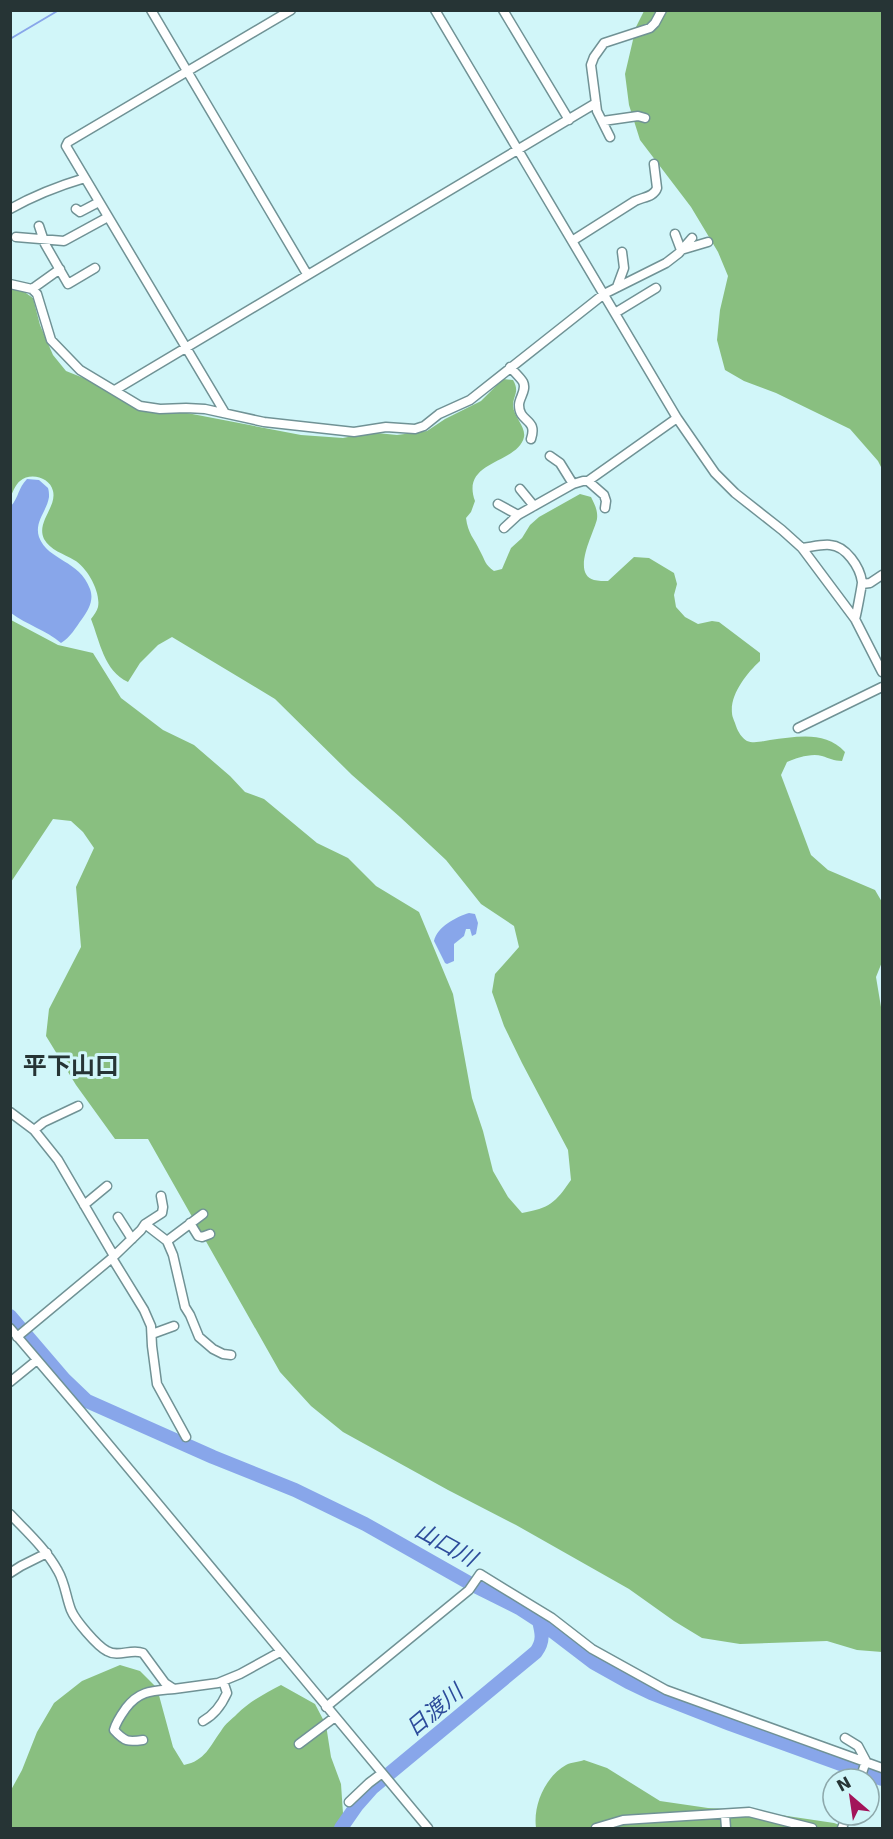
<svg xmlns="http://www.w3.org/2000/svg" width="893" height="1839" font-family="'DejaVu Sans','Noto Sans JP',sans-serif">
<rect width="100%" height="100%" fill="#d1f6f9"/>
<path fill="#89bf80" d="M 644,11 L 882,11 L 882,469 L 878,461 L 850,429 L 776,393 L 744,381 L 725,370 L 717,340 L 720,310 L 728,276 L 718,252 L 691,207 L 640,140 L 629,105 L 625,74 L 636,27 Z
M 11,288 L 23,291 L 33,298 L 40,325 L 53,355 L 66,371 L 86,379 L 133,406 L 146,412 L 187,413 L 301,435 L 343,438 L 358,435 L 377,433 L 397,435 L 427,431 L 445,419 L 481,401 L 503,379 L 513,380 C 520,392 513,395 513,406 C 514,417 526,427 524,437 C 518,464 460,460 475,501 L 471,512 L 466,518 C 468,534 474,538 480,551 C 485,560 485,565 494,571 L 502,569 L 511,548 L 522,538 L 530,525 L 539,517 L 580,494 L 591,497 C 595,505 598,511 597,519 C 594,533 571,573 594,580 C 598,581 604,581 608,581 L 634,557 L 649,558 L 674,573 L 677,584 L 674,595 L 676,607 L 685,617 L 698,624 L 712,621 L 719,622 L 760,653 L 760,661 C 747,673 730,694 732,713 C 732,717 735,722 736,726 C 738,732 742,738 747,741 C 754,744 763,741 770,740 C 796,737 825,730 845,752 L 842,761 C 834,761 829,758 822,756 C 811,753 797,758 787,762 L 781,775 L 811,855 L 828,870 L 875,890 L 882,902 L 882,962 L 876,977 L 881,1007 L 882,1010 L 882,1652 L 857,1650 L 827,1641 L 740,1644 L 702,1638 L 674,1621 L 629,1589 L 516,1525 L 448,1490 L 343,1432 L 311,1406 L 280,1372 L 148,1139 L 115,1139 L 76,1085 L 46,1036 L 49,1009 L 81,947 L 76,887 L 94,848 L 83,832 L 71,821 L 53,819 L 11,882 L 11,620 L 58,645 L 93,653 L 121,698 L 163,730 L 194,745 L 230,776 L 245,792 L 264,799 L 317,843 L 348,858 L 376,886 L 419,912 L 453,994 L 472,1098 L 483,1131 L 493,1171 L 508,1197 L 522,1213 C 550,1208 555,1203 571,1180 L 568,1150 L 522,1063 L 504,1026 L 492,992 L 495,974 L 519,947 L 514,926 L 481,904 L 446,860 L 400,817 L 352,775 L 275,699 L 172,637 L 158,645 L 140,663 L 128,682 C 104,671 100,642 91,619 C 94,615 97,611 98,607 C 101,592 87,567 74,560 C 64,554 50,550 44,539 C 36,522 57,507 53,491 C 50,477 30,472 20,481 C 16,484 13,491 11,496 Z
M 120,1665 L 140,1671 L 157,1688 L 173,1747 L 184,1765 C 205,1761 210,1746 221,1731 C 225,1724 232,1719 237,1714 C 250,1701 266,1693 281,1685 L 315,1704 L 326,1725 L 331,1757 L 341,1784 L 344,1828 L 11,1828 L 11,1790 L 22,1770 L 37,1732 L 54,1703 L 82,1681 Z
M 584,1760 L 607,1768 L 660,1801 L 708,1808 L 747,1810 L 834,1823 L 848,1828 L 536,1828 C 533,1805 545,1777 566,1765 C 571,1762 579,1762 584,1760 Z"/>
<path fill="#88a6ea" d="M 27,479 L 39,480 L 48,488 C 49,491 49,494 49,497 C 47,511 34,522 39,537 C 48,561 80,560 90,589 C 94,600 89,609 82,619 C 76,627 70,638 61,643 C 46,630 27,625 11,613 L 11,506 C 19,497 18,488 27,479 Z
M 469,913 L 475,914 L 478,923 L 476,934 L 472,936 L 470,929 L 466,929 L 464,936 L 454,944 L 454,961 L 447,964 L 445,963 L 434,941 C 437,927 456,917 469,913 Z"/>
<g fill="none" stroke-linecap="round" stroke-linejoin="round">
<path stroke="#88a6ea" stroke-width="2" d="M 10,39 L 59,10"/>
<path stroke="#88a6ea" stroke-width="14" d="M 10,1316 L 64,1379 L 87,1401 L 213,1457 L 295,1490 L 365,1524 L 471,1584 L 519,1608 L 539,1621 L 594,1663 L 628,1682 L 651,1693 L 730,1724 L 882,1779
M 341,1828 L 357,1805 L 372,1788 L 536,1652 C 544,1641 542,1633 539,1621"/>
<g stroke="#709295" stroke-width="11">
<path id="street" d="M 151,10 L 307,274
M 435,10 L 677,418 L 715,473 L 735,493 L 782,530 L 802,548 L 855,619 L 882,672
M 503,10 L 569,120
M 603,121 L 638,116 L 645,118
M 610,137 L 597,111 L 591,65 L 594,57 L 604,43 L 650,28 L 655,23 L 662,10
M 10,209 C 35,195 58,186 85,178
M 76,209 L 80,212 L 99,202
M 39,226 L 45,244 L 68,284 L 95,268
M 675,234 L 681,250 L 708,242
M 16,237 L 64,241 L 108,217
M 572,241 L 635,201 C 643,197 654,197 657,188 L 654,164
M 10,284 L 32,289 L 37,294 L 51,340 L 80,370 L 140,406 L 160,409 L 186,408 L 205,409 L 264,422 L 354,432 L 386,427 L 415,429 L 424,426 L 439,414 L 470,400 L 604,294 L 666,263 L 679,253 L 692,238
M 617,287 L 624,268 L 622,252
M 32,289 L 60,269
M 615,313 L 656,288
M 510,367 C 514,372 520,377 523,382 C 527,390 519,398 519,405 C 519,423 538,418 531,439
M 115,390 L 596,103
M 225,413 L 66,146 L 68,142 L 291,10
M 550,456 L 560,463 L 573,484
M 588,481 L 677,418
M 520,489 L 534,506
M 498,504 L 518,515
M 504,528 L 518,515 L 573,484 L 583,481 L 588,481 L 604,495 L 606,501 L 605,508
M 802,548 C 811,547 822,544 830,545 C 846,546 860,567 862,582 C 862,585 856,617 855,619
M 862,584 L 870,583 L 882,575
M 798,728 L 882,687
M 10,1112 L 34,1130 L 58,1160 L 114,1256
M 34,1130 L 44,1122 L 78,1106
M 84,1205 L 107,1186
M 118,1217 L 132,1239
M 190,1223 L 198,1236 L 202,1237 L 210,1234
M 145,1224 L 167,1241 L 173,1255 L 185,1307 L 190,1315 L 199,1337 L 213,1349 L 223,1354 L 231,1355
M 167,1241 L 203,1214
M 112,1258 L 144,1310 L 151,1326 L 152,1346 L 157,1384 L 186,1437
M 10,1328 L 80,1410 L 428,1828
M 152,1334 L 174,1326
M 17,1337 L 112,1258 L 141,1230 L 145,1224 L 162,1213 L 163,1207 L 161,1196
M 10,1382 L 37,1360
M 10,1514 C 27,1532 46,1549 58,1571 C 65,1583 66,1597 71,1610 C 75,1620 97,1646 107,1651 C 119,1658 131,1648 143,1653 L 165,1683 L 174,1689 L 218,1683 L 240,1674 L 280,1652
M 10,1573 L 21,1566 L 47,1553
M 326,1707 L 469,1590 L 480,1574 L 552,1618 L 592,1649 L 666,1690 L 882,1768
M 203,1721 C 214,1715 222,1704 227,1693 L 223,1681
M 845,1738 L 858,1746 L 866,1761 L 860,1779
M 143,1740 C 128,1742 125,1742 114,1730 C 116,1722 121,1715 126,1708 C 140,1690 153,1691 174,1689
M 299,1744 L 335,1717
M 349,1802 L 369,1783 L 381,1774
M 725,1815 L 726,1828
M 596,1828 L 623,1820 L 749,1812 L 812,1828
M 842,1828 L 847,1815"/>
</g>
<use href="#street" stroke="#fff" stroke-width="8"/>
</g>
<g text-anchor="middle" stroke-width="6" stroke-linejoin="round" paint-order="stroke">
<g font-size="22" font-style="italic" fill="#2d4c9b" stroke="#d1f6f9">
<text transform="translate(446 1544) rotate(29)" y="8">山口川</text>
<text transform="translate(434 1710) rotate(-40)" y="8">日渡川</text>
</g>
<g font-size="24" font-weight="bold" fill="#263435" stroke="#d1f6f9">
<text x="71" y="1074">平下山口</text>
</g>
</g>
<rect width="893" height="1839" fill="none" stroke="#263435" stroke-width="24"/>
<g transform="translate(851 1797) rotate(331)"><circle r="28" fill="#d1f6f9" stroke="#8da8ab" stroke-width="1.5"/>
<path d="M0-4.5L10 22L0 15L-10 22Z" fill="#a2145a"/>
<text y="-9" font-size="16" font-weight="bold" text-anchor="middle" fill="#263435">N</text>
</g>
</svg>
